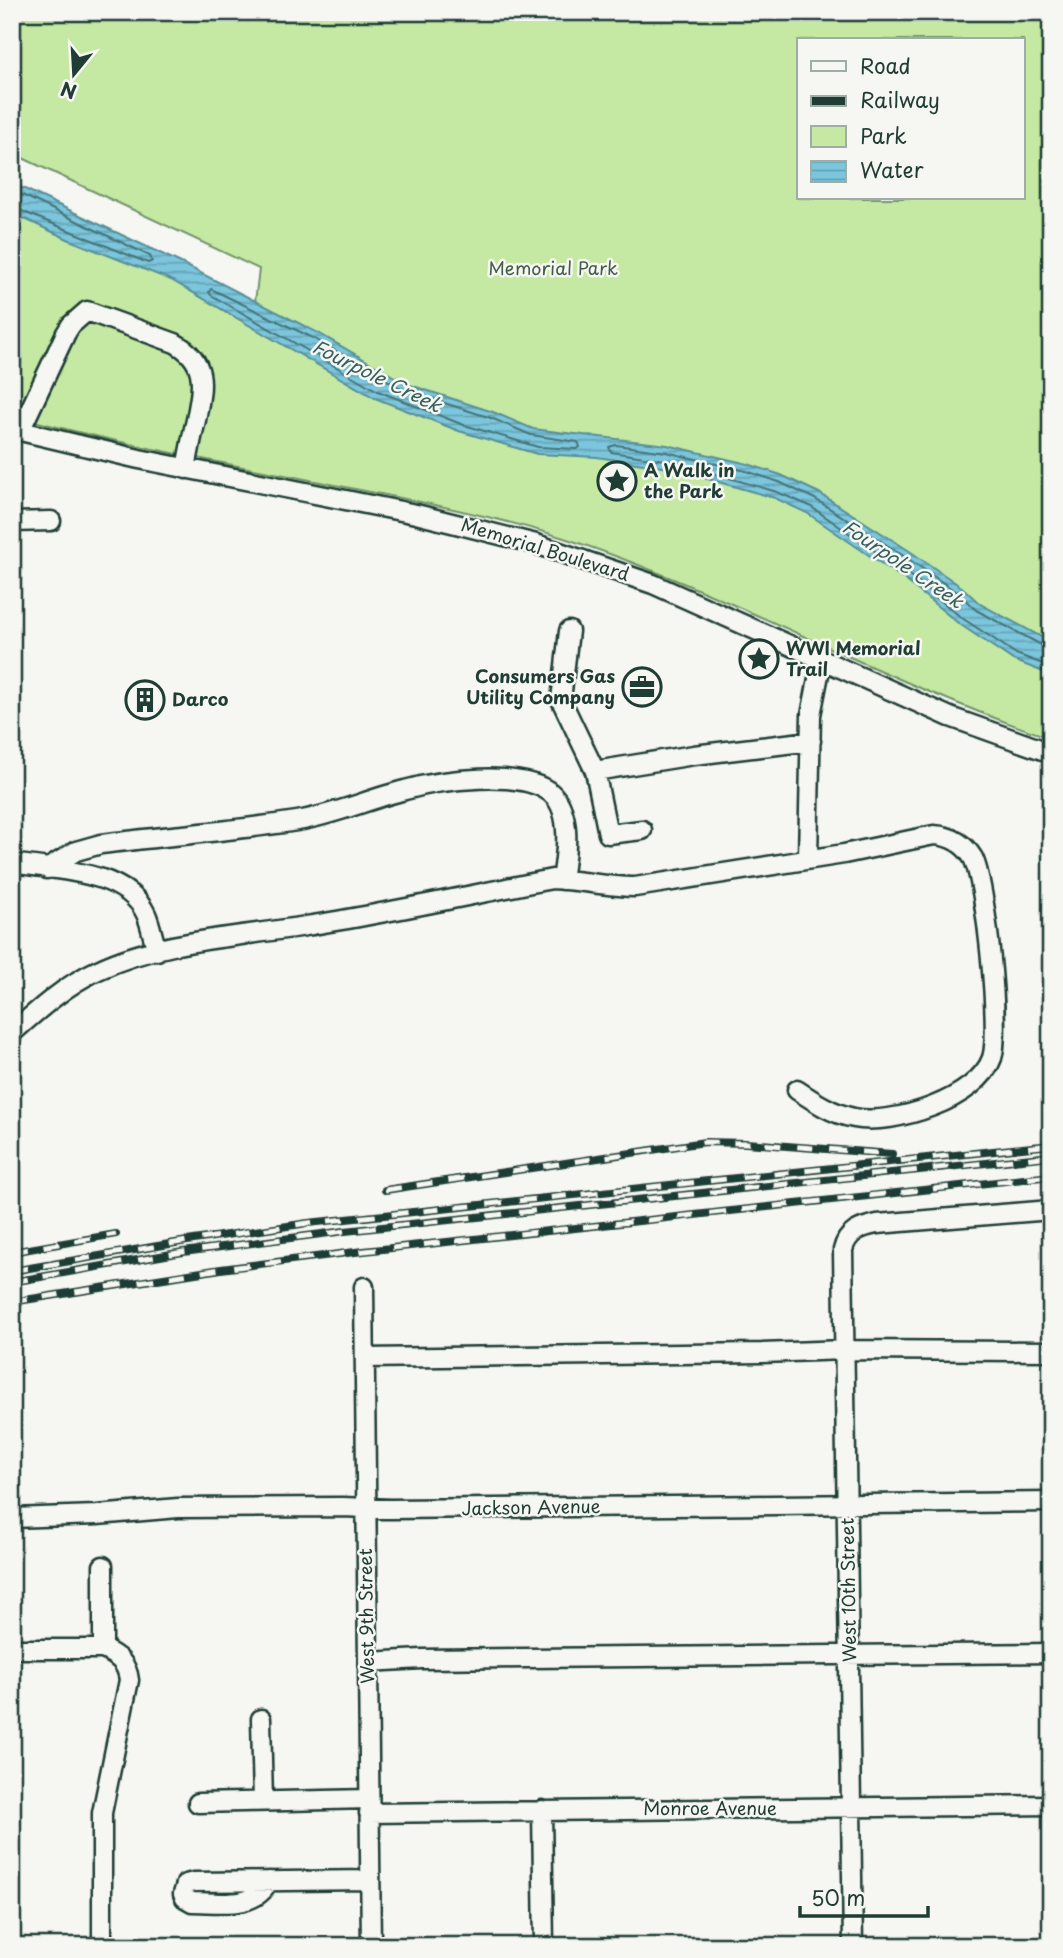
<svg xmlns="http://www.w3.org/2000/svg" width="1063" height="1958" font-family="'Playpen Sans',sans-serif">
<defs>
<pattern id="water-rules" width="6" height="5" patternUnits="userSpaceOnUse" patternTransform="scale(1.75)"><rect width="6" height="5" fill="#7cc6dd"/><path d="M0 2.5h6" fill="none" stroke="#65a2b4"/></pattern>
</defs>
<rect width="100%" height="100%" fill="#f6f6f2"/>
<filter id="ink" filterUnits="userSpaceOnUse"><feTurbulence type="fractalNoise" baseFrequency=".0143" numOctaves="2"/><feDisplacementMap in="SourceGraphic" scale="14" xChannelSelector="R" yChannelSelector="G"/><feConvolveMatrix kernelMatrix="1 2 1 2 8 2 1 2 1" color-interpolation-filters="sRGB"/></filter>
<g filter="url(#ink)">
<path fill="#c5e9a3" stroke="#72936c" stroke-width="2" fill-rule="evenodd" d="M 12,12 L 365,12 L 374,15 L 374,12 L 1051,12 L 1051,738 C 884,683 731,593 564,538 C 494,516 422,502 350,488 C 237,465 123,446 12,415 L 12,188 L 255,302 L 259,269 L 12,153 ZM 799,40 L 1023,40 L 1023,198 L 799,198 Z"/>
<path fill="url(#water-rules)" stroke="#578f99" stroke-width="2" d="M 12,183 L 181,263 L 318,333 L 407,384 L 493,412 L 533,429 L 667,445 L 748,464 L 781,475 L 819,493 L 911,552 L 963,588 L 980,604 L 1051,642 L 1051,675 L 1013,660 L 958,623 L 904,579 L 807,513 L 775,498 L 669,468 L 597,457 L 537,454 L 459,431 L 375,398 L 171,280 L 72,241 L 12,213 Z"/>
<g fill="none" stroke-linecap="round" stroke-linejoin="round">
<path stroke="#447478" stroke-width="2" d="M 12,190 L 150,256 L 152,261 L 148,263 L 12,207
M 211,289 L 315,339 L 404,390 L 491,418 L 531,435 L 578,442 L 580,447 L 577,449 L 538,447 L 461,424 L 378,391 L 211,295 L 209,292 Z
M 1051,648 L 1045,647 L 976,610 L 958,593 L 907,558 L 815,499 L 779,482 L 746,471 L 666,452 L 616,445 L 609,447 L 611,452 L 671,461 L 777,492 L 810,506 L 908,574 L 962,618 L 997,641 L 1016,654 L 1051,667"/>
<g stroke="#1f3d34" stroke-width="23">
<path id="minor" d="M 12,429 L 139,459 L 416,514 L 536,544 L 653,584 L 950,717 L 1051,753
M 20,431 L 66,333 L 71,325 L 87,311 L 175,343 C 209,362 202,387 196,420 C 192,436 189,452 186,469
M 12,522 L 51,521
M 569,631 L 561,700 L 595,771
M 642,830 L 608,834 L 595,771 L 694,755 L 811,741
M 808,858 L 811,715 L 822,659
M 12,863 C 54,870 126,870 146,914 C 151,925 153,939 157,951
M 47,869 L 76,851 L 101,844 C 166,836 232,831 297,821 C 334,815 369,799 405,790 C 439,780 522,769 551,793 C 573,812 566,855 562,880
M 12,1033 C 38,1010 67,984 98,970 C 161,940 238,937 306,926 C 389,913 470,895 552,879 C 580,880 607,887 635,887 L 844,854 L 934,835 C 950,836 964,843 973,858 C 986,883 1001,1031 992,1058 C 978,1099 893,1126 854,1118 C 833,1114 815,1102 797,1090
M 364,1287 L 371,1946
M 365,1358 L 762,1353 L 845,1350 L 1051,1351
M 12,1518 L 97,1515 L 178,1508 L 343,1507 L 390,1509 L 1051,1502
M 12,1649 L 103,1649 L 103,1566
M 368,1662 L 422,1659 L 1051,1653
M 261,1719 L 263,1801
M 198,1803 L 369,1799
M 542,1810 L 544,1946
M 369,1813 L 1051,1805
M 269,1881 C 255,1910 219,1902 192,1902 L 185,1898 L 183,1894 L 186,1884 L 194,1882 L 370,1880
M 102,1946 L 102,1813 L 129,1680 C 127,1663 118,1656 103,1649
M 853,1946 L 843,1250 C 847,1232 861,1227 877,1224 L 1051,1210"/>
</g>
<use href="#minor" stroke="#f6f6f2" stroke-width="18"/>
<g stroke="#1f3d34" stroke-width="8">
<path id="rail" d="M 385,1190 L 705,1142 L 746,1143 L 892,1154
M 12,1252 L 116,1234
M 12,1271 L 187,1241 L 308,1223 L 1051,1145
M 12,1282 L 183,1252 L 345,1231 L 1051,1156
M 12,1302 L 221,1269 L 355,1252 L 1051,1176"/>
</g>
<use href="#rail" stroke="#f6f6f2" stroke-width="5" stroke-dasharray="16" stroke-linecap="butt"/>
</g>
</g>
<defs>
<g id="sight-ring" transform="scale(2.0125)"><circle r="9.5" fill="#f6f6f2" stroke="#1f3d34" stroke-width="1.5"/><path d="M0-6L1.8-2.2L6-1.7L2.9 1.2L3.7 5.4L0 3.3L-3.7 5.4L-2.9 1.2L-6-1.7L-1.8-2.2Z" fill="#1f3d34"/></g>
<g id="office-ring" transform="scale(2.0125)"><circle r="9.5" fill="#f6f6f2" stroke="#1f3d34" stroke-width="1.5"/><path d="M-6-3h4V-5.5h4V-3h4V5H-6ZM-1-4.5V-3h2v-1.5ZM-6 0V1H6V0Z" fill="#1f3d34"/></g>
<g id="building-ring" transform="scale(2.0125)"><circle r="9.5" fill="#f6f6f2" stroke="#1f3d34" stroke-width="1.5"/><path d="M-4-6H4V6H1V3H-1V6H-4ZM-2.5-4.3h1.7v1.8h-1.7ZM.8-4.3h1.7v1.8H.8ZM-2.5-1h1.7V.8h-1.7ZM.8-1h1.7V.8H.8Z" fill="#1f3d34"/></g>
</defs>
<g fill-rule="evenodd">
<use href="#sight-ring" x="617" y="481"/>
<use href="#sight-ring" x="759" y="659"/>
<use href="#office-ring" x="642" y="687"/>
<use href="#building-ring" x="145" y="700"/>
</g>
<g text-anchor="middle" stroke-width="5" stroke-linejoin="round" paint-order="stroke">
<g font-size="18" fill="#405f4a" stroke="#f6f6f2">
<text x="553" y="275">Memorial Park</text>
</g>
<g font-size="18" font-weight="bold" fill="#1f3d34" stroke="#f6f6f2" text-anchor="start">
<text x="644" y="477">A Walk in<tspan x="644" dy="21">the Park</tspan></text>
<text x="786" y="655">WWI Memorial<tspan x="786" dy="21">Trail</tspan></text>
<text x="615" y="683" text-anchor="end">Consumers Gas<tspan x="615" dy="21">Utility Company</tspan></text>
<text x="172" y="706">Darco</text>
</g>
<g font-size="18" fill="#1f3d34" stroke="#f6f6f2">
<text transform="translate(545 550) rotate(17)" y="6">Memorial Boulevard</text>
<text transform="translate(531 1508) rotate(-1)" y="6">Jackson Avenue</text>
<text transform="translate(849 1590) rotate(-91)" y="6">West 10th Street</text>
<text transform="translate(367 1616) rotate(-91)" y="6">West 9th Street</text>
<text x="710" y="1815">Monroe Avenue</text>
</g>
<g font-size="19" font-style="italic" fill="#365f5e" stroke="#f6f6f2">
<text transform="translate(377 376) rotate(26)" y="7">Fourpole Creek</text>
<text transform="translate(903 564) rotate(34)" y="7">Fourpole Creek</text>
</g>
</g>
<rect width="1063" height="1958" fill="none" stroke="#f6f6f2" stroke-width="42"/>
<rect x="21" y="21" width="1021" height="1916" fill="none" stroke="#1f3d34" stroke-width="2.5" filter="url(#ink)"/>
<rect x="797" y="38" width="228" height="161" fill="#f6f6f2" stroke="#a0aca6" stroke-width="2"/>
<rect x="811" y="61" width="35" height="10" fill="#f6f6f2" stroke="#a0aca6" stroke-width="2"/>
<text x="860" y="74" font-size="21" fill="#1f3d34">Road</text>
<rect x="811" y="96" width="35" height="10" fill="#1f3d34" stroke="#a0aca6" stroke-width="2"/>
<text x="860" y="108" font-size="21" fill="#1f3d34">Railway</text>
<rect x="811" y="126" width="35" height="21" fill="#c5e9a3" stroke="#a0aca6" stroke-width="2"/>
<text x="860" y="144" font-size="21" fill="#1f3d34">Park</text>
<rect x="811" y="161" width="35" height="21" fill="url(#water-rules)" stroke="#a0aca6" stroke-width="2"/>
<text x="860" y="178" font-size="21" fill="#1f3d34">Water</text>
<g transform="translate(74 74) rotate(198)" stroke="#f6f6f2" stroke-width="5" paint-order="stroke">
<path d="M0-5L12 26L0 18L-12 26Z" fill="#1f3d34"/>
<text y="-10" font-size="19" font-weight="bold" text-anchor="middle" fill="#1f3d34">N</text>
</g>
<path d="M800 1906v10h128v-10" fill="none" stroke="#1f3d34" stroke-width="3.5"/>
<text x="811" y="1906" font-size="21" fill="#1f3d34" stroke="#f6f6f2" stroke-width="5" paint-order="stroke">50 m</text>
</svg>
